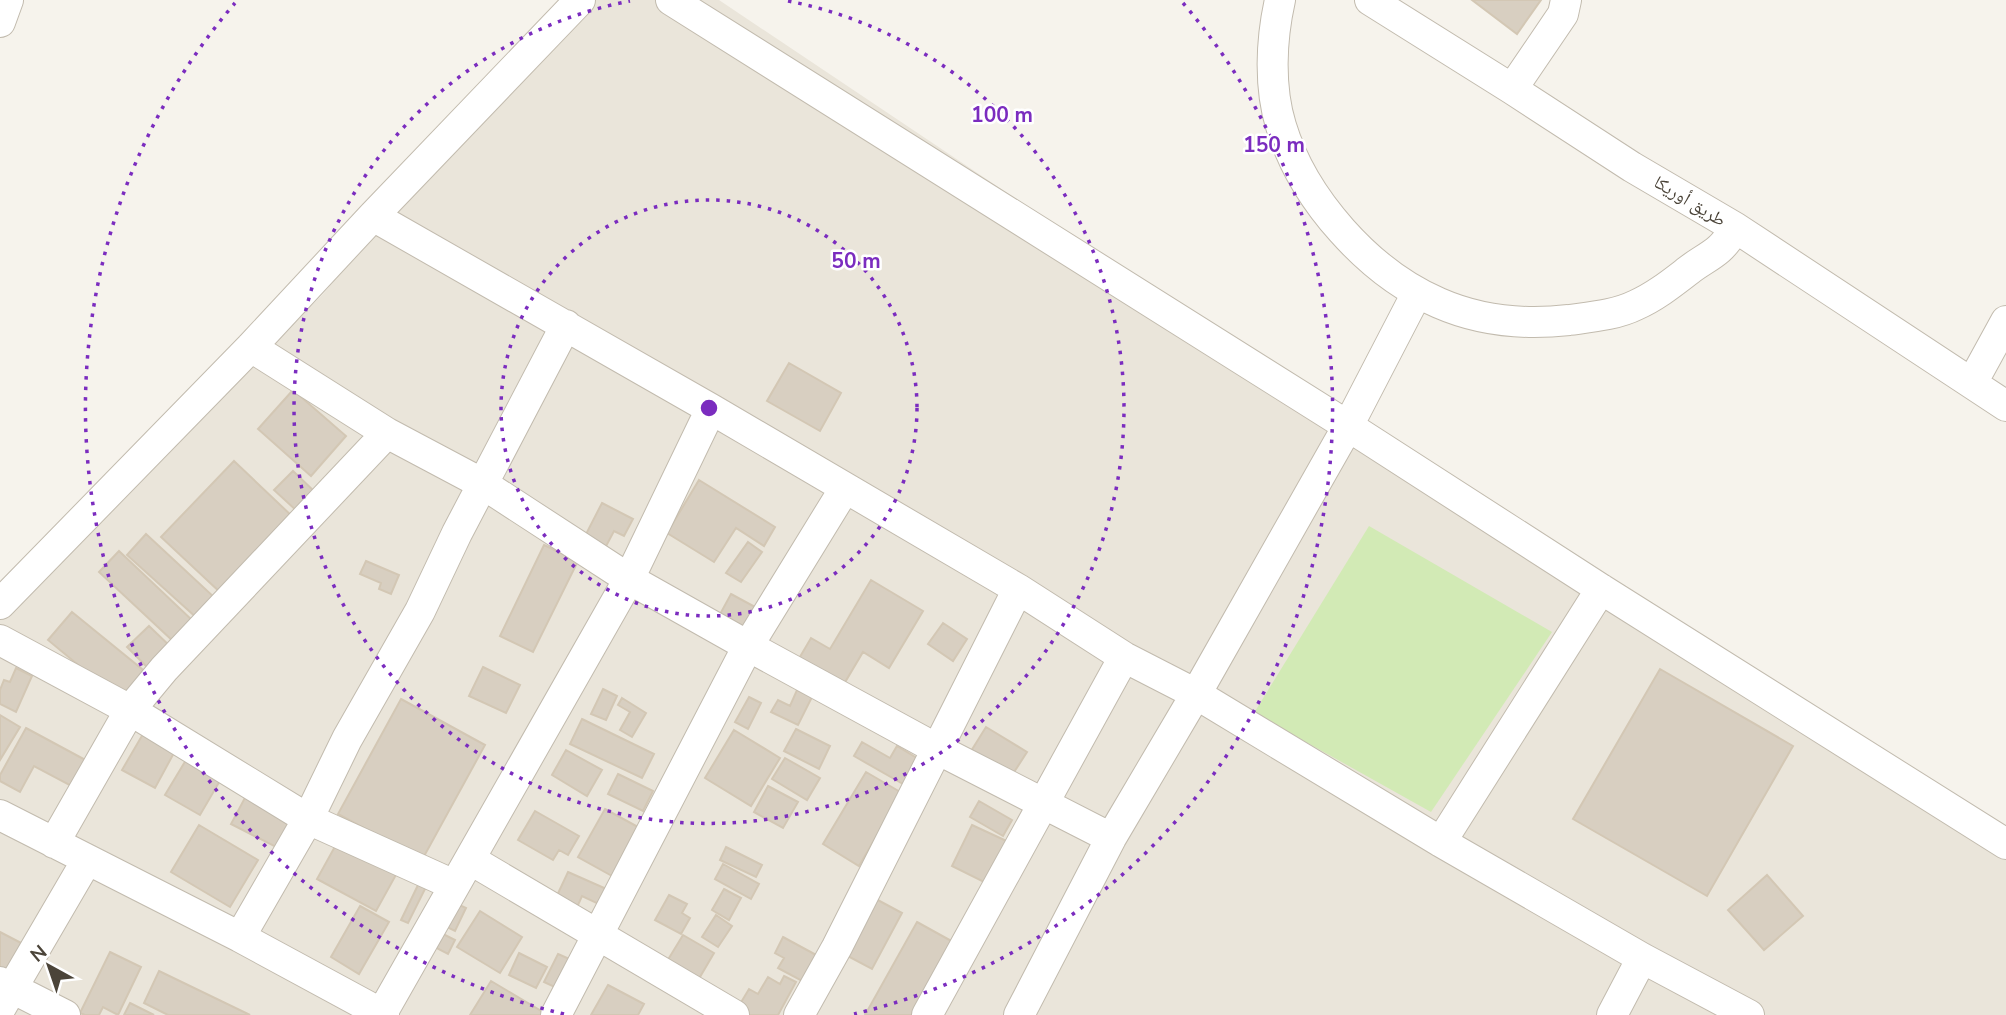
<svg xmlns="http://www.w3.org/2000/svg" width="2006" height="1015" font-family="'Nunito Sans','Noto Naskh Arabic',sans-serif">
<rect width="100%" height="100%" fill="#f6f3ec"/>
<path fill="#eae5da" d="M 568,0 L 719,0 L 1509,529 L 2006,830 L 2006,1015 L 0,1015 L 0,617 L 323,294 Z"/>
<path fill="#d2eab5" d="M 1369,526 L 1552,632 L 1431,812 L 1254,713 Z"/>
<path fill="#d8cfc1" stroke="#d3c7b4" stroke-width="2" d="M 1472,0 L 1541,0 L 1517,34 Z
M 789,363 L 841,393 L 820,431 L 767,401 Z
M 293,390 L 346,436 L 311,476 L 258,429 Z
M 234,461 L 295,519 L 222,594 L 161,537 Z
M 293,471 L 316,493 L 298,512 L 274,490 Z
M 699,480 L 775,527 L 764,546 L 736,528 L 714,562 L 667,533 Z
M 602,503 L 633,519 L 624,536 L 614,531 L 604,550 L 583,540 Z
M 146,534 L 216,599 L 198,619 L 127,555 Z
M 748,542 L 762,552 L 741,582 L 726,573 Z
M 544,545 L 578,561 L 533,652 L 500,636 Z
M 119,551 L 193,621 L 174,642 L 99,572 Z
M 366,561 L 399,575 L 391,594 L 379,589 L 381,583 L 360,574 Z
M 871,580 L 923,611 L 889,668 L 863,652 L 841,689 L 797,662 L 811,638 L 830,649 Z
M 731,594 L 755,607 L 743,629 L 719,616 Z
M 72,612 L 148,674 L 124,703 L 48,640 Z
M 943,623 L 967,639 L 953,661 L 928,644 Z
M 149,626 L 174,650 L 152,672 L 127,647 Z
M 483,667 L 520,685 L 506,713 L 469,696 Z
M 16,668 L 32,676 L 16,712 L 0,704 L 0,690 L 4,680 L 10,682 Z
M 1660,669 L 1793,746 L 1707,896 L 1573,819 Z
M 603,689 L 617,696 L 606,720 L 591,714 Z
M 797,690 L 812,697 L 798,725 L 771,712 L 778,700 L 790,706 Z
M 749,697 L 761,703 L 748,729 L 735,722 Z
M 622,698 L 646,713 L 632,737 L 620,730 L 630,712 L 618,705 Z
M 401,699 L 485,745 L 422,860 L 338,814 Z
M 0,715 L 20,727 L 0,760 Z
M 582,719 L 654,754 L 642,778 L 570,744 Z
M 986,727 L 1027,752 L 1009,780 L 968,756 Z
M 26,728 L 91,763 L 77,789 L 34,766 L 20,792 L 0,781 L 0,775 Z
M 796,729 L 830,746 L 819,769 L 784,751 Z
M 734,730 L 780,758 L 751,806 L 705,778 Z
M 143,734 L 175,751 L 155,788 L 122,770 Z
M 862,742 L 890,758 L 897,746 L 925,763 L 910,788 L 854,756 Z
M 566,750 L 602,770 L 587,796 L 552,775 Z
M 785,758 L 820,778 L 807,800 L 772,779 Z
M 186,760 L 221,779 L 200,815 L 165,795 Z
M 866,772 L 902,793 L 859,866 L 823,844 Z
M 618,774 L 653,791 L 643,811 L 608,794 Z
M 768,786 L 798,802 L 783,828 L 754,812 Z
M 247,794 L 293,817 L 278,848 L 231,824 Z
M 979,801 L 1012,820 L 1003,836 L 970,817 Z
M 605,809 L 638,827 L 612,876 L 578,857 Z
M 535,811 L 579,836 L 568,855 L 559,850 L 553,860 L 518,840 Z
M 199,825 L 258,860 L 230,907 L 171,872 Z
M 972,825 L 1013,844 L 992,886 L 952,866 Z
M 338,841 L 397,873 L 376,911 L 317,879 Z
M 726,847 L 762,865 L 756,877 L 720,860 Z
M 723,864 L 759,884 L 751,899 L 715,879 Z
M 568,872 L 611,891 L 603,906 L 582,896 L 574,914 L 553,904 Z
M 1767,875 L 1803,916 L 1764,950 L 1728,910 Z
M 420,881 L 427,885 L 408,923 L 401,920 Z
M 724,889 L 741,898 L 729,920 L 712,910 Z
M 669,895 L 687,904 L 682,913 L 690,918 L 681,934 L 655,920 Z
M 874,898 L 902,913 L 872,969 L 844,954 Z
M 457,904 L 466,908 L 455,931 L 445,926 Z
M 360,906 L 389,922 L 359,974 L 331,957 Z
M 480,911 L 522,937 L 500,973 L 457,947 Z
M 716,915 L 732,926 L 718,947 L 702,937 Z
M 917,922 L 955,943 L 915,1015 L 865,1015 Z
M 433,929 L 455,940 L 448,954 L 427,943 Z
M 0,932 L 25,945 L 11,973 L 0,968 Z
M 683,935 L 714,953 L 697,982 L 666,963 Z
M 783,937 L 818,956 L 804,982 L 778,968 L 784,958 L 775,953 Z
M 110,952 L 141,967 L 118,1015 L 103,1007 L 99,1015 L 85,1015 L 80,1013 Z
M 519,953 L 547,967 L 536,988 L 509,975 Z
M 558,954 L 574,961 L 561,990 L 544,982 Z
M 159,971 L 250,1015 L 168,1015 L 144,1003 Z
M 784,976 L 796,982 L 778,1015 L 748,1015 L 737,1009 L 749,989 L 758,994 L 768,977 L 780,984 Z
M 491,981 L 548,1015 L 470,1015 Z
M 608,985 L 644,1004 L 638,1015 L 591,1015 Z
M 130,1003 L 154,1015 L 124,1015 Z"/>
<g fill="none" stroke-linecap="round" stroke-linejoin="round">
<g stroke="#c2bbae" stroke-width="32">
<path id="minor" d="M 671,0 L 1348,426 L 1601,589 L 2006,844
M 1280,0 C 1271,40 1269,87 1281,126 C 1303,199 1369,273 1439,303 C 1480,321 1525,325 1569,320 C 1591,317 1616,315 1636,305 C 1656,296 1672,283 1689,270 C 1699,262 1710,257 1719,249 C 1726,243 1731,235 1736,228
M 1370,0 L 1512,89 L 1632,167 L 1736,228 L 2006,406
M 0,22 L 8,0
M 1512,89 L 1563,14 L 1566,0
M 373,216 L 711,409 L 1018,589 L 1124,657 L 1196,694 L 1441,842 L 1642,958 L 1749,1015
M 251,347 L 387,433 L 483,484 L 629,579 L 748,646 L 937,749 L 1111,838
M 1972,383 L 2006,321
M 0,604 L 251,347 L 373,216 L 580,0
M 0,640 L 130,710 L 308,819 L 454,885
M 0,815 L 240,937 L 384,1015
M 1441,842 L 1601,589
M 54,843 L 130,710 L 164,669 L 387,433
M 471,860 L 734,1015
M 240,937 L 308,819 L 347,739 L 420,611 L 457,533 L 566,325
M 0,982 L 65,1015
M 0,1009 L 87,860
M 381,1015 L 629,579 L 711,409
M 556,1015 L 748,646 L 845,488
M 799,1015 L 837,947 L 1018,589
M 927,1015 L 1124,657
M 1019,1015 L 1111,838 L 1196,694 L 1348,426 L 1417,293
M 1612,1015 L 1642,958"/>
</g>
<use href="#minor" stroke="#fff" stroke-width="30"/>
</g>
<g fill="none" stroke="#7b2cbf" stroke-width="3.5" stroke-dasharray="3.5 7">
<circle cx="709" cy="408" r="208"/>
<path d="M788 1A415 415 0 1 1 630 1"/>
<path d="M564 1014A623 623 0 0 1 235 3M1183 3A623 623 0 0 1 854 1014"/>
</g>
<g text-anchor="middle" stroke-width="5" stroke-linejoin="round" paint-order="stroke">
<g font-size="18" fill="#4b4439" stroke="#fff">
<text transform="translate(1690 201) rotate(31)" y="6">طريق أوريكا</text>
</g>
</g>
<circle cx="709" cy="408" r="10" fill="#7b2cbf" stroke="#fff" stroke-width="3.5"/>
<g font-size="21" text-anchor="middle" font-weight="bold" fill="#7b2cbf" stroke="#fff" stroke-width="5" stroke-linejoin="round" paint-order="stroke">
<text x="1002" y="122">100 m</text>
<text x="1274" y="152">150 m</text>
<text x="856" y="268">50 m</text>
</g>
<g transform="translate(49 966) rotate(320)" stroke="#ffffff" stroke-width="5" paint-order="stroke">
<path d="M0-5L12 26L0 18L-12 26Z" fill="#4b4439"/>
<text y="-10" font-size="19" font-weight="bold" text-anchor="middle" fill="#4b4439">N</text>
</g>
</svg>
